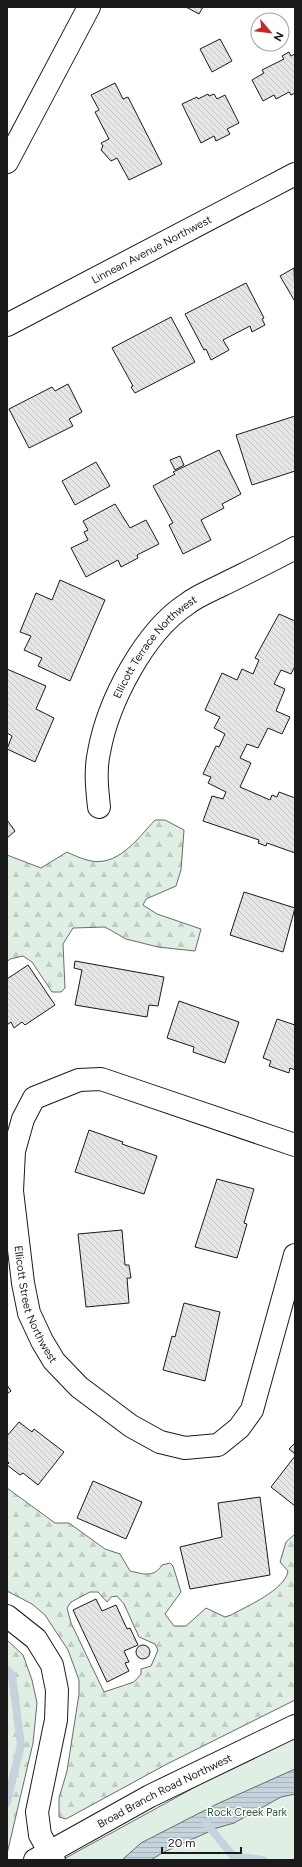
<svg xmlns="http://www.w3.org/2000/svg" width="302" height="1867" font-family="Figtree,sans-serif">
<defs>
<pattern id="forest-firs" width="22" height="20" patternUnits="userSpaceOnUse"><rect width="22" height="20" fill="#e0efe3"/><path d="M5 1l3.5 6h-7zM16 11l3.5 6h-7z" fill="#c0ccc2"/></pattern>
<pattern id="water-rules" width="6" height="5" patternUnits="userSpaceOnUse"><rect width="6" height="5" fill="#c6d2dc"/><path d="M0 2.5h6" fill="none" stroke="#aab4bc"/></pattern>
<pattern id="building-back-hatch" width="6" height="6" patternUnits="userSpaceOnUse"><rect width="6" height="6" fill="#e6e6e6"/><path d="M-1 5l2 2M0 0l6 6M5-1l2 2" fill="none" stroke="#c5c5c5"/></pattern>
</defs>
<rect width="100%" height="100%" fill="#fff"/>
<path fill="url(#forest-firs)" stroke="#6a6a6a" fill-rule="evenodd" d="M 155,820 L 165,820 L 184,830 L 181,870 L 176,886 L 146,899 L 143,905 L 157,914 L 201,929 L 195,951 L 158,947 L 126,939 L 105,927 L 73,928 L 63,944 L 65,988 L 61,992 L 52,992 L 32,962 L 23,956 L 10,959 L 7,962 L 7,855 L 41,868 L 67,852 C 73,855 80,858 87,860 C 117,869 138,838 155,820 Z
M 7,1488 L 55,1523 L 69,1523 L 105,1549 L 120,1554 L 130,1571 C 143,1574 154,1578 162,1565 L 170,1563 L 173,1566 L 181,1592 L 165,1614 L 174,1626 L 186,1626 L 206,1608 L 225,1617 L 231,1615 C 247,1606 285,1590 288,1571 L 280,1562 L 286,1542 L 295,1534 L 295,1700 L 167,1764 L 66,1819 L 59,1817 L 59,1798 L 67,1771 L 79,1694 L 79,1680 L 68,1650 L 45,1615 L 32,1604 L 7,1591 ZM 90,1592 L 98,1592 L 107,1602 L 111,1597 L 117,1596 L 124,1604 L 139,1637 L 155,1644 L 158,1650 L 151,1666 L 141,1669 L 141,1674 L 134,1682 L 104,1692 L 71,1623 L 67,1608 L 71,1602 Z
M 7,1640 L 23,1655 L 32,1680 L 37,1703 L 33,1743 L 7,1854 Z"/>
<path fill="#e0efe3" stroke="#6a6a6a" d="M 295,1736 L 295,1860 L 62,1860 L 270,1746 Z"/>
<path fill="url(#water-rules)" stroke="#6a6a6a" d="M 295,1769 L 295,1794 L 281,1797 L 234,1823 L 217,1828 L 162,1853 L 151,1860 L 122,1860 L 141,1843 L 217,1804 Z"/>
<g fill="none" stroke-linecap="round" stroke-linejoin="round">
<path stroke="#c6d2dc" stroke-width="8" d="M 7,1670 L 12,1675 L 21,1745 L 7,1802
M 206,1823 L 233,1856 L 263,1860"/>
</g>
<path fill="url(#building-back-hatch)" stroke="#1a1a1a" d="M 186,7 L 203,7 L 199,14 Z
M 220,39 L 232,61 L 212,72 L 200,49 Z
M 289,52 L 291,56 L 295,54 L 295,93 L 291,95 L 289,92 L 276,99 L 274,95 L 263,101 L 252,80 L 264,73 L 262,70 L 284,59 L 282,56 Z
M 115,83 L 123,99 L 128,97 L 162,164 L 129,180 L 117,158 L 111,161 L 101,150 L 103,146 L 101,143 L 109,139 L 95,112 L 99,110 L 91,95 Z
M 208,94 L 209,96 L 214,94 L 217,99 L 225,95 L 239,123 L 227,129 L 230,134 L 216,141 L 214,136 L 201,143 L 182,104 L 197,97 L 198,99 Z
M 294,268 L 295,300 L 294,300 L 280,276 Z
M 246,283 L 264,318 L 262,319 L 265,325 L 252,332 L 250,326 L 223,340 L 229,350 L 211,360 L 206,349 L 204,350 L 185,314 Z
M 171,317 L 195,362 L 135,393 L 131,387 L 133,386 L 112,348 Z
M 68,384 L 82,412 L 69,419 L 73,426 L 29,448 L 9,409 L 52,387 L 55,391 Z
M 295,416 L 295,471 L 252,485 L 236,435 Z
M 219,450 L 241,494 L 222,504 L 224,508 L 201,520 L 211,540 L 183,554 L 169,525 L 173,523 L 153,486 L 175,474 L 173,472 Z
M 180,456 L 184,465 L 175,470 L 170,460 Z
M 96,462 L 110,486 L 75,505 L 62,481 Z
M 115,504 L 130,528 L 146,520 L 159,544 L 137,555 L 138,558 L 121,567 L 118,560 L 86,577 L 71,548 L 88,540 L 84,532 L 88,530 L 83,521 Z
M 60,580 L 105,600 L 70,681 L 38,666 L 42,658 L 24,650 L 31,636 L 20,632 L 36,593 L 52,600 Z
M 279,614 L 295,621 L 295,666 L 291,674 L 281,670 L 274,684 L 285,689 L 276,711 L 290,717 L 282,734 L 268,728 L 258,748 L 247,744 L 240,758 L 251,763 L 240,787 L 270,800 L 272,795 L 277,797 L 279,792 L 295,798 L 295,853 L 267,843 L 266,846 L 258,843 L 259,840 L 203,821 L 212,796 L 223,799 L 226,792 L 208,783 L 211,777 L 203,774 L 216,746 L 219,747 L 225,734 L 214,728 L 220,717 L 205,710 L 222,673 L 237,680 L 242,669 L 253,674 L 259,660 L 255,658 Z
M 7,669 L 46,686 L 36,709 L 54,718 L 35,762 L 7,749 L 12,736 L 7,733 Z
M 7,820 L 15,831 L 7,838 Z
M 244,892 L 295,908 L 283,952 L 230,935 Z
M 75,961 L 164,977 L 158,1006 L 149,1005 L 147,1017 L 75,1005 L 82,970 L 74,968 Z
M 28,965 L 55,1005 L 25,1025 L 22,1022 L 14,1028 L 11,1022 L 7,1025 L 7,979 Z
M 179,1001 L 239,1022 L 225,1063 L 193,1052 L 194,1047 L 167,1038 Z
M 277,1019 L 295,1025 L 295,1070 L 290,1068 L 289,1073 L 269,1066 L 271,1061 L 263,1058 Z
M 89,1130 L 123,1142 L 122,1144 L 157,1156 L 144,1194 L 75,1172 Z
M 217,1179 L 254,1189 L 244,1223 L 247,1224 L 237,1258 L 195,1247 Z
M 122,1230 L 125,1265 L 129,1265 L 131,1278 L 127,1278 L 129,1303 L 86,1307 L 78,1234 Z
M 184,1303 L 220,1312 L 205,1381 L 163,1370 L 172,1336 L 175,1337 Z
M 7,1385 L 11,1391 L 7,1394 Z
M 19,1422 L 32,1432 L 34,1429 L 64,1452 L 38,1485 L 23,1473 L 20,1475 L 7,1465 L 9,1463 L 7,1461 L 7,1436 Z
M 295,1443 L 295,1454 L 289,1449 Z
M 295,1456 L 295,1506 L 271,1487 Z
M 93,1481 L 142,1502 L 126,1539 L 77,1518 Z
M 260,1497 L 270,1575 L 190,1589 L 180,1547 L 222,1537 L 218,1503 Z
M 96,1599 L 102,1611 L 116,1605 L 127,1629 L 130,1628 L 138,1645 L 124,1651 L 129,1662 L 125,1663 L 129,1671 L 107,1682 L 73,1610 Z
M136 1652a7 7 0 1 1 14 0a7 7 0 1 1-14 0Z"/>
<g fill="none" stroke-linecap="round" stroke-linejoin="round">
<g stroke="#1a1a1a" stroke-width="24">
<g id="street">
<path d="M 7,162 L 89,7"/>
<path id="s1" d="M 7,325 L 295,174"/>
<path id="s2" d="M 99,807 C 97,789 95,770 99,752 C 108,702 144,632 187,604 C 197,596 210,591 222,585 C 246,573 271,561 295,548"/>
<path id="s3" d="M 295,1145 L 101,1079 L 79,1080 L 34,1098 L 23,1119 L 14,1151 L 12,1191 L 23,1283 L 29,1313 L 42,1341 L 54,1361 L 79,1387 L 131,1426 L 160,1442 L 185,1448 L 218,1445 L 239,1428 L 252,1410 L 295,1255"/>
<path d="M 7,1616 L 36,1639 L 52,1665 L 57,1690 L 56,1720 L 37,1812 L 40,1835 L 54,1860"/>
</g>
</g>
<g stroke="#1a1a1a" stroke-width="24">
<g id="secondary">
<path id="s4" d="M 35,1860 L 150,1796 L 295,1726"/>
</g>
</g>
<use href="#street" stroke="#fff" stroke-width="22"/>
<use href="#secondary" stroke="#fff" stroke-width="22"/>
</g>
<g text-anchor="middle" stroke-width="3" stroke-linejoin="round" paint-order="stroke">
<g font-size="11" fill="#1a1a1a" stroke="#fff">
<text dy="4" stroke="none"><textPath href="#s1" startOffset="163">Linnean Avenue Northwest</textPath></text>
<text dy="4" stroke="none"><textPath href="#s2" startOffset="177">Ellicott Terrace Northwest</textPath></text>
<text dy="4" stroke="none"><textPath href="#s3" startOffset="489">Ellicott Street Northwest</textPath></text>
<text dy="4" stroke="none"><textPath href="#s4" startOffset="147">Broad Branch Road Northwest</textPath></text>
</g>
<g font-size="11" fill="#2b5a34" stroke="#fff">
<text x="247" y="1816">Rock Creek Park</text>
</g>
</g>
<rect width="302" height="1867" fill="none" stroke="#1a1a1a" stroke-width="16"/>
<g transform="translate(270 32) rotate(118)"><circle r="19" fill="#ffffff" stroke="#a3a3a3"/>
<path d="M0-3L7 15L0 10L-7 15Z" fill="#c62828"/>
<text y="-6" font-size="11" font-weight="bold" text-anchor="middle" fill="#1a1a1a">N</text>
</g>
<path d="M162 1847v6h79v-6" fill="none" stroke="#1a1a1a" stroke-width="2"/>
<text x="168" y="1847" font-size="12" fill="#1a1a1a" stroke="#ffffff" stroke-width="3" paint-order="stroke">20 m</text>
</svg>
